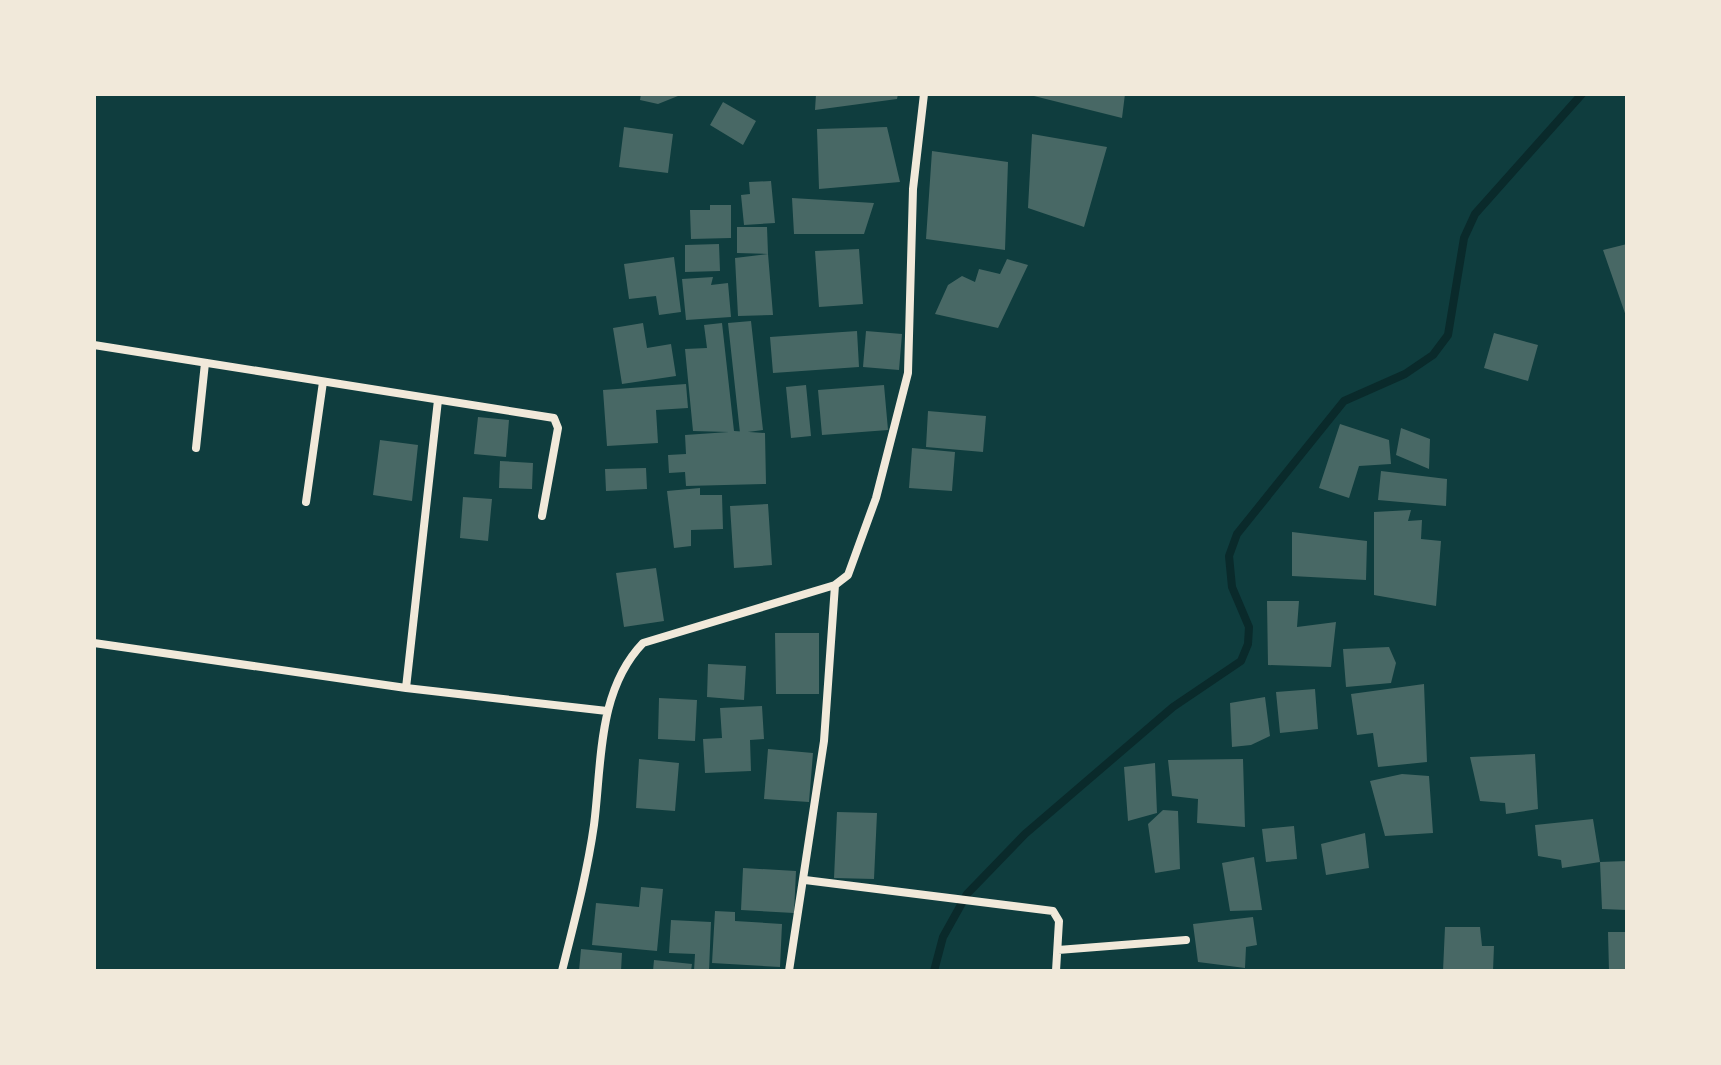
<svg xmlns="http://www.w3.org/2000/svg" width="1721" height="1065" font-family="Poppins,sans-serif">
<rect width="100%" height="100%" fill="#0f3d3e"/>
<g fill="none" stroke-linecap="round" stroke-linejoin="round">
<path stroke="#0a2a2b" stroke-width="8" d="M 934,971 L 943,937 L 967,894 L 1025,834 L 1173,707 L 1241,661 L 1248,644 L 1249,627 L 1232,587 L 1229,556 L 1237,534 L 1344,401 L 1405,374 L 1433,355 L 1448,335 L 1464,238 L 1475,214 L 1582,94"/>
</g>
<path fill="#486865" d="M 641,94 L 683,94 L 658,104 L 640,100 Z
M 816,94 L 898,94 L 897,99 L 815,110 Z
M 1030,94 L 1125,94 L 1122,118 L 1030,95 Z
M 723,102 L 756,121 L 743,145 L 710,125 Z
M 624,127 L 673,134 L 668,173 L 619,167 Z
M 887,127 L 900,182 L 819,189 L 817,129 Z
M 1032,134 L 1107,147 L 1084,227 L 1028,208 Z
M 932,151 L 1008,162 L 1005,250 L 926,239 Z
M 771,181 L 775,223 L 744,225 L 741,195 L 750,194 L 749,182 Z
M 792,198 L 874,203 L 864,234 L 794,234 Z
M 710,205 L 731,205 L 731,238 L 691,239 L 690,210 L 710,210 Z
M 737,227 L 767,227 L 768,254 L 737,253 Z
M 719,244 L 720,271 L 685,272 L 685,245 Z
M 1627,244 L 1627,319 L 1603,250 Z
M 859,249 L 863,304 L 819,307 L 815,251 Z
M 768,254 L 773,315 L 738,316 L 735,258 Z
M 674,257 L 681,312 L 659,315 L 656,296 L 629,299 L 624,264 Z
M 1007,259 L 1028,265 L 998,328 L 935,314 L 948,285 L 962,276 L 975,282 L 979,269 L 1000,274 Z
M 713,277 L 711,285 L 728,283 L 731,317 L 686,320 L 682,279 Z
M 751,321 L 763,430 L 740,433 L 728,323 Z
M 643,323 L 647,348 L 671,344 L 676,376 L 622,384 L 613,328 Z
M 722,323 L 734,431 L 765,433 L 766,484 L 686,486 L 685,472 L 669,473 L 668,455 L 686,454 L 685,435 L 729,432 L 693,431 L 685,349 L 707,348 L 704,325 Z
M 857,331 L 859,367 L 773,373 L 770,337 Z
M 866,331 L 902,334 L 899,370 L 863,367 Z
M 1494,333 L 1538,345 L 1528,381 L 1484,368 Z
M 686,384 L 688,408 L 656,410 L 658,443 L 607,446 L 603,390 Z
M 806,385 L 811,436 L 791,438 L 786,387 Z
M 884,385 L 888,430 L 822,435 L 818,390 Z
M 928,411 L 986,416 L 983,452 L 926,447 Z
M 478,417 L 509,420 L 506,457 L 474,454 Z
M 1340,424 L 1389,440 L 1391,464 L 1359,466 L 1349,498 L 1319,488 Z
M 1401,428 L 1430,439 L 1429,469 L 1396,455 Z
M 380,440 L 418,445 L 412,501 L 373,495 Z
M 912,448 L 955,452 L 952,491 L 909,488 Z
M 500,461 L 533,463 L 532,489 L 499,488 Z
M 646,468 L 647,489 L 606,491 L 605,469 Z
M 1381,471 L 1447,479 L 1446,506 L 1378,500 Z
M 700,488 L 700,495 L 722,495 L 723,529 L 691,530 L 691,546 L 674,548 L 667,491 Z
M 463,497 L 492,499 L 488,541 L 460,538 Z
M 768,504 L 772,565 L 734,568 L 730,506 Z
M 1411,510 L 1408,521 L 1422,520 L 1421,539 L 1441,541 L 1436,606 L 1374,595 L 1374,512 Z
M 1292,532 L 1367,541 L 1366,580 L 1292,576 Z
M 656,568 L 664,621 L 624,627 L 616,573 Z
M 1267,601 L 1299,601 L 1297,627 L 1336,622 L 1331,667 L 1268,665 Z
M 775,633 L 819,633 L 819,694 L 776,694 Z
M 1389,647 L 1396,663 L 1391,683 L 1346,687 L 1343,649 Z
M 708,664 L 746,666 L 744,700 L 707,697 Z
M 1424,684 L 1427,762 L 1378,767 L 1373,733 L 1357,735 L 1351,694 Z
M 1315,689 L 1318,729 L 1280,733 L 1276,692 Z
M 1265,697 L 1270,736 L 1251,745 L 1232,747 L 1230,703 Z
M 659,698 L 697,700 L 695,741 L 658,739 Z
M 762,706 L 764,739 L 750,740 L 751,771 L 705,773 L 703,739 L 722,738 L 720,708 Z
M 768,749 L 813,753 L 809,802 L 764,799 Z
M 1535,754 L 1538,809 L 1506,814 L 1505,803 L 1480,801 L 1470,757 Z
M 639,759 L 679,763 L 675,811 L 636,808 Z
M 1243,759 L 1245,827 L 1197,823 L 1198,799 L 1172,796 L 1168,760 Z
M 1155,763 L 1157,813 L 1128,821 L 1124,767 Z
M 1402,774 L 1429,776 L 1433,833 L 1385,836 L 1370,781 Z
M 1163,810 L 1178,811 L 1180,869 L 1155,873 L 1148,824 Z
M 837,812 L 877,813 L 874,879 L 834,878 Z
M 1593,819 L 1600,862 L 1562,868 L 1561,860 L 1538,856 L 1535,825 Z
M 1294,826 L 1297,859 L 1266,862 L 1262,829 Z
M 1365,833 L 1369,868 L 1326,875 L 1321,844 Z
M 1254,857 L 1262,910 L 1230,911 L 1222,863 Z
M 1627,861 L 1627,910 L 1602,909 L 1600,862 Z
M 743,868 L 796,871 L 794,913 L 741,910 Z
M 641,887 L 663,889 L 657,951 L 592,945 L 596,903 L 639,907 Z
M 715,911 L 735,912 L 735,921 L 782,924 L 780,967 L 712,963 Z
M 1253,917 L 1257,945 L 1246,947 L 1245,968 L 1198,962 L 1193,924 Z
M 671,920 L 711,922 L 709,971 L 694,971 L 695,954 L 669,953 Z
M 1445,927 L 1480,927 L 1482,946 L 1494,946 L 1493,971 L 1443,971 Z
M 1608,932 L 1627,932 L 1627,971 L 1609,971 Z
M 581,949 L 622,953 L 621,971 L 579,971 Z
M 654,960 L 692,964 L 691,971 L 653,971 Z"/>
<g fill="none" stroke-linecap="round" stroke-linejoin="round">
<path stroke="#f1e9da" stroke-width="8" d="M 94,345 L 554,418 L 558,428 L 542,516
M 196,448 L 205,363
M 306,502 L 323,382
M 94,643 L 406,688 L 607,711
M 406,688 L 438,400
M 805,880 L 1053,911 L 1059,921 L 1056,971
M 1058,950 L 1186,940
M 562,971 C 574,923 587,874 594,825 C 602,763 597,691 643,643 L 835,585 L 848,575 L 876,498 L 908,373 L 913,189 L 924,94
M 789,971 L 824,741 L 835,585"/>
</g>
<rect width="1721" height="1065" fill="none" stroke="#f1e9da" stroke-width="192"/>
</svg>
